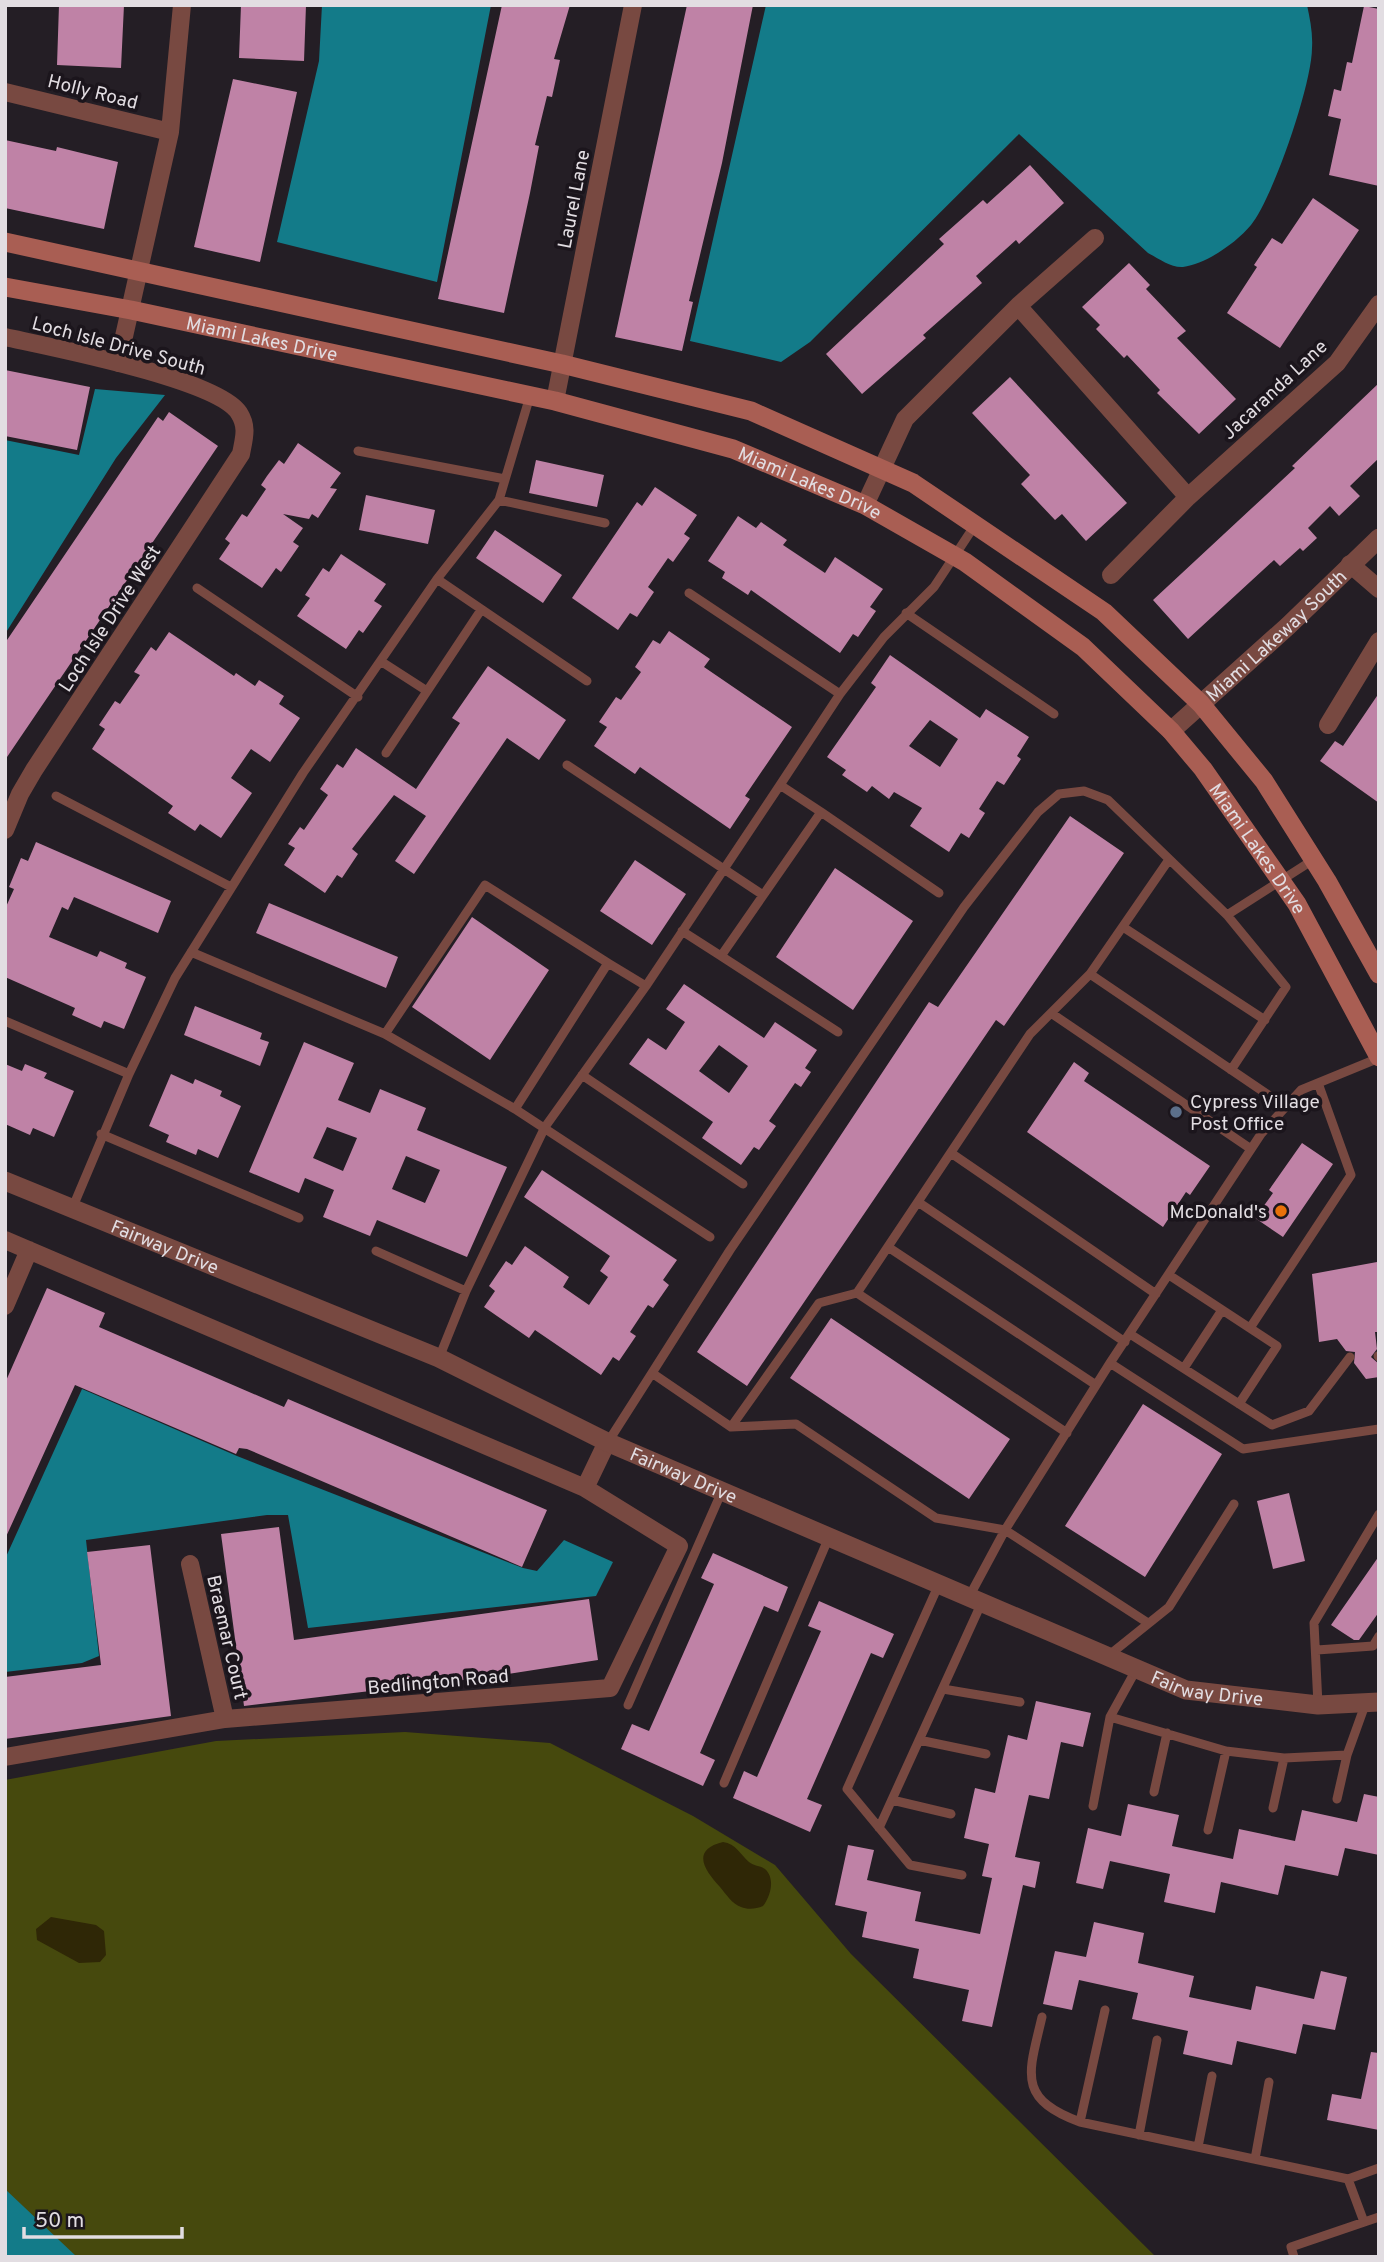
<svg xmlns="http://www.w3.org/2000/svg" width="1384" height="2262" font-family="Overpass,sans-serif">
<rect width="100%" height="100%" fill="#241e25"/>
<path fill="#46490d" d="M 405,1732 L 550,1743 L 693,1816 L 775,1865 L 851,1954 L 1156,2257 L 5,2257 L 5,1780 L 216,1741 Z"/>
<path fill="#2f2706" d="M 723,1842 C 736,1844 740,1854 749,1862 C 754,1866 761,1866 765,1869 C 776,1879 770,1897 763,1906 C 756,1909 748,1910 741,1907 C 732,1904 726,1894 720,1887 C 705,1871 690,1850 723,1842 Z
M 51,1917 L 96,1925 L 104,1931 L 106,1955 L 100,1962 L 79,1963 L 37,1940 L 36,1929 Z"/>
<path fill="#137b89" d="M 322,5 L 491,5 L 437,282 L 277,242 L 319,61 Z
M 766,5 L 1307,5 C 1310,19 1313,34 1312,48 C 1312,84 1273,198 1251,225 C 1236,243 1206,264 1183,267 C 1171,268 1158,258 1148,253 L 1019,134 L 810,342 L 781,362 L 690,341 Z
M 95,389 L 165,395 L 116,458 L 5,634 L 5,440 L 79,455 Z
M 82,1389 L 237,1456 L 523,1568 L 537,1571 L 564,1540 L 613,1562 L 596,1596 L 308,1628 L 288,1515 L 267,1515 L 86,1540 L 99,1656 L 82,1663 L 5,1672 L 5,1559 Z
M 5,2189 L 77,2257 L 5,2257 Z"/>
<path fill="#bf82a6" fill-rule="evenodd" d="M 59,5 L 124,5 L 121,68 L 57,65 Z
M 241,5 L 306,5 L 304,61 L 239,58 Z
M 502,5 L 570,5 L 554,59 L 560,60 L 552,97 L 547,96 L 535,145 L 539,146 L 530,193 L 504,313 L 438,299 Z
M 687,5 L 753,5 L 722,163 L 689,301 L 693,302 L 682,351 L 615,337 Z
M 1364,6 L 1379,9 L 1379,186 L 1329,175 L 1341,119 L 1328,116 L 1334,89 L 1341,91 L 1347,62 L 1352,63 Z
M 233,79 L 297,92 L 260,262 L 194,247 Z
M 5,140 L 56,151 L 57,147 L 118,162 L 104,229 L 5,208 Z
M 1030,165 L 1064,203 L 1019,244 L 1016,240 L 976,276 L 982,283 L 923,335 L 926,338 L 862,394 L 826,354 L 944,244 L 939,239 L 983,200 L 987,204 Z
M 1313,198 L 1359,230 L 1280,348 L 1227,313 L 1257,267 L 1254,265 L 1272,238 L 1282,244 Z
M 1129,263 L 1150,285 L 1146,289 L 1186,331 L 1177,338 L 1236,399 L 1199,434 L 1157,393 L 1160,390 L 1127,355 L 1124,358 L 1096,329 L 1100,325 L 1082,307 Z
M 5,370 L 90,387 L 77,450 L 5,436 Z
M 1010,377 L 1127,503 L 1086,541 L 1062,514 L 1055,520 L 1021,484 L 1030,475 L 972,413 Z
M 1379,383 L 1379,458 L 1350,486 L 1360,496 L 1339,516 L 1330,506 L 1308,528 L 1317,538 L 1303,551 L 1300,548 L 1280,566 L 1274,560 L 1188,639 L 1153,600 L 1295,468 L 1292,466 Z
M 169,412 L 218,446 L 5,760 L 5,643 L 158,417 L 163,421 Z
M 298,443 L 341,473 L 330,488 L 337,489 L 318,518 L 312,514 L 309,519 L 283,514 L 303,528 L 293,542 L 299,546 L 281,572 L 276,568 L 262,588 L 219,559 L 230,543 L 225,539 L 242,514 L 247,517 L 266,489 L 261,485 L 267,476 L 279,460 L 284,464 Z
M 536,460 L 604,475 L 597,507 L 529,493 Z
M 655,487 L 697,515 L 684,534 L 690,538 L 673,562 L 668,558 L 648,587 L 654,592 L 637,617 L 630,613 L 618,630 L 572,598 L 637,502 L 642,506 Z
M 366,495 L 435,510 L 428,544 L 359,530 Z
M 738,516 L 756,528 L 761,522 L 787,540 L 783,545 L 825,573 L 835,557 L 883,589 L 870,607 L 876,611 L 858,637 L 853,634 L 840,653 L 751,590 L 748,595 L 722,578 L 725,572 L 708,561 Z
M 495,530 L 562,575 L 543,603 L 476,558 Z
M 341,554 L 386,584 L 374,601 L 382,606 L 363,633 L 359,630 L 346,649 L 297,616 L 310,598 L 305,595 L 323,568 L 329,572 Z
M 669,631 L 710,659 L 704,667 L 792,727 L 745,796 L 750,799 L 730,829 L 640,767 L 635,774 L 594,746 L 607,727 L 599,722 L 616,697 L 621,700 L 641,672 L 635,667 L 653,640 L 660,644 Z
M 169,632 L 234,676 L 236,673 L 255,686 L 259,680 L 284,696 L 279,704 L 300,718 L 270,762 L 251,749 L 231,778 L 252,793 L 221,838 L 200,824 L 195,831 L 168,813 L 173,806 L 92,749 L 105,729 L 99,725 L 115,701 L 120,704 L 140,675 L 134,672 L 151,647 L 156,651 Z
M 890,655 L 980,718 L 986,709 L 1029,737 L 1017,756 L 1021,759 L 1004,785 L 997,781 L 979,809 L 985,813 L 969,838 L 961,833 L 949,852 L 910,826 L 922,808 L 894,792 L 889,799 L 872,786 L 867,792 L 842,775 L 846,770 L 827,757 L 876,687 L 871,683 ZM 930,720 L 958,739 L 940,767 L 909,746 Z
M 488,666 L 566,720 L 539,760 L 507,738 L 414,874 L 395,861 L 426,816 L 394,795 L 352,849 L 358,854 L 342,878 L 337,875 L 325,893 L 284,865 L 295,848 L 288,844 L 300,827 L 304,830 L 328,795 L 320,789 L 337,764 L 343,768 L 356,748 L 416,789 L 460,723 L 452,718 Z
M 1379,693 L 1379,803 L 1320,761 L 1335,741 L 1343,746 Z
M 1070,816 L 1124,853 L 1004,1026 L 996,1020 L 747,1386 L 697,1352 L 929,1002 L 938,1007 Z
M 36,842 L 171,901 L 158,933 L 74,897 L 68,910 L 62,907 L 49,937 L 97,957 L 100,951 L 127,963 L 125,968 L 146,977 L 124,1029 L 104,1021 L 101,1028 L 72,1015 L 75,1008 L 5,977 L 5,909 L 14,889 L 9,887 L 21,858 L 28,861 Z
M 635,860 L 686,894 L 652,945 L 600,911 Z
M 835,868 L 913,921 L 853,1010 L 776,957 Z
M 269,903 L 398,957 L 386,988 L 256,933 Z
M 472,917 L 549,970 L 490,1060 L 412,1007 Z
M 684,984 L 764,1038 L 775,1022 L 817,1050 L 805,1068 L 811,1072 L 801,1087 L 795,1083 L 769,1121 L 776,1126 L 759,1150 L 754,1147 L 741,1165 L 702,1138 L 713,1122 L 629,1064 L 648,1038 L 666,1050 L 685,1022 L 666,1009 ZM 719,1045 L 748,1066 L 729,1093 L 699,1071 Z
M 195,1006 L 262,1033 L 260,1039 L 269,1042 L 260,1066 L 184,1035 Z
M 304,1042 L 354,1063 L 338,1100 L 370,1113 L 380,1089 L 426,1108 L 417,1130 L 507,1167 L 467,1257 L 377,1220 L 370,1236 L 323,1217 L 334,1190 L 305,1178 L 299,1193 L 249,1172 ZM 327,1127 L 357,1138 L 343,1171 L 313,1158 ZM 406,1156 L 440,1170 L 425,1203 L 392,1189 Z
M 1074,1062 L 1089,1073 L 1084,1081 L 1210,1166 L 1190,1195 L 1186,1192 L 1163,1227 L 1027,1132 Z
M 5,1064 L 22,1071 L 25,1064 L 47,1073 L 44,1078 L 74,1091 L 54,1137 L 33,1128 L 30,1135 L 5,1124 Z
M 171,1074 L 193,1084 L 195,1079 L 222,1091 L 220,1096 L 241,1106 L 218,1158 L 198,1149 L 196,1155 L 166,1142 L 169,1135 L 149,1126 Z
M 1302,1143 L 1333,1164 L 1283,1237 L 1255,1218 L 1273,1193 L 1269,1190 Z
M 542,1170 L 677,1260 L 663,1280 L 669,1285 L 653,1308 L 648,1305 L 630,1332 L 636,1336 L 619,1361 L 613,1357 L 601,1375 L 535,1330 L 529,1338 L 484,1307 L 495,1291 L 489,1286 L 506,1261 L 512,1265 L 525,1246 L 569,1277 L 563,1287 L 589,1305 L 608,1277 L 600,1271 L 610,1256 L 524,1197 Z
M 1377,1262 L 1379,1332 L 1375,1332 L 1377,1349 L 1371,1357 L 1379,1364 L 1379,1377 L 1366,1379 L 1354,1363 L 1355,1352 L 1346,1351 L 1337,1339 L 1319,1342 L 1312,1274 Z
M 47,1288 L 105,1313 L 99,1327 L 284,1407 L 288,1399 L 547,1510 L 522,1567 L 247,1449 L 239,1448 L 236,1454 L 75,1385 L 5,1539 L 5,1383 Z
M 831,1318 L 1010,1439 L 969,1499 L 790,1378 Z
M 1143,1404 L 1222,1454 L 1145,1577 L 1065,1526 Z
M 1289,1493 L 1305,1561 L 1273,1569 L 1257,1501 Z
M 279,1527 L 294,1640 L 589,1599 L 598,1660 L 489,1677 L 244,1706 L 221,1534 Z
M 150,1545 L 171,1716 L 5,1739 L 5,1677 L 101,1665 L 87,1552 Z
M 713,1553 L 788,1587 L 778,1612 L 764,1606 L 700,1753 L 715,1760 L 703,1786 L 621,1749 L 632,1724 L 649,1731 L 714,1584 L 701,1578 Z
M 1379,1556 L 1379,1612 L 1359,1640 L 1354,1640 L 1331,1625 Z
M 819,1601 L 894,1634 L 883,1658 L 871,1653 L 807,1799 L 822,1805 L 810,1832 L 733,1798 L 744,1771 L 757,1777 L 821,1631 L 808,1626 Z
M 1036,1701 L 1091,1713 L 1083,1747 L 1061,1742 L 1049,1799 L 1029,1795 L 1015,1857 L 1040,1862 L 1035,1888 L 1023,1885 L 992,2027 L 962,2021 L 969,1990 L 913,1978 L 919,1949 L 862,1937 L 867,1912 L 835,1905 L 848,1845 L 874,1850 L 867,1880 L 921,1892 L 915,1921 L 980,1934 L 992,1878 L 982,1876 L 989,1844 L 964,1838 L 975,1788 L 995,1793 L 1008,1735 L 1027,1740 Z
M 1364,1794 L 1379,1797 L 1379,1855 L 1345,1848 L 1338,1876 L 1285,1865 L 1278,1895 L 1221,1882 L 1215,1913 L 1164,1902 L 1170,1874 L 1110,1861 L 1103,1889 L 1076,1883 L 1088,1828 L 1121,1836 L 1128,1804 L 1179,1815 L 1172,1846 L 1233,1859 L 1239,1829 L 1295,1841 L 1302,1810 L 1357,1822 Z
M 1094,1922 L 1144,1933 L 1138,1963 L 1194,1976 L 1189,1997 L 1251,2010 L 1256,1986 L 1314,1999 L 1321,1971 L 1347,1977 L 1335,2030 L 1303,2024 L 1296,2054 L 1237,2041 L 1232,2065 L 1183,2054 L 1188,2031 L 1132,2019 L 1138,1993 L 1079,1980 L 1072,2010 L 1043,2004 L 1055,1951 L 1086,1957 Z
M 1371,2052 L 1379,2053 L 1379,2130 L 1327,2120 L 1332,2094 L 1361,2099 Z"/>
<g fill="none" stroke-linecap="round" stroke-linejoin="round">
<path stroke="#784941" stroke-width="9" d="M 358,451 L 505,479
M 499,500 L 605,523
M 437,579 L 587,681
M 197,588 L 358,697
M 689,593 L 840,694
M 906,613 L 1054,714
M 382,662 L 427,691
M 386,753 L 481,610
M 567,765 L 763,895
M 56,796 L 231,887
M 821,812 L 780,785 L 840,694 L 884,637 L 934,587 L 975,525
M 1168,861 L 1090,974 L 1286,1107
M 1227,915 L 1286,987 L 1231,1070
M 1123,927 L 1265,1020
M 682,931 L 721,956
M 191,952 L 385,1034 L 515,1109 L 608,963 L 485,885 L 385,1034
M 608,963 L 646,986
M 1051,1013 L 1251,1149
M 5,1021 L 129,1074 L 175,978 L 303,773 L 437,579 L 499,500 L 530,396
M 838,1032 L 721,956 L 821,812 L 939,893
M 582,1075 L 743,1184
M 515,1109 L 710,1237
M 101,1134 L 299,1218
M 951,1153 L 1156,1294
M 918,1202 L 1125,1342
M 72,1209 L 129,1074
M 888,1247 L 1096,1385
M 376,1251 L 466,1291 L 439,1358
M 1169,1275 L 1277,1346 L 1239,1404
M 466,1291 L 545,1127 L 646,986 L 780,785
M 1250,1328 L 1351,1175 L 1318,1083
M 1130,1334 L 1272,1425 L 1309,1411 L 1350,1357
M 1378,1356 L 1379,1357
M 1110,1363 L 1243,1449 L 1379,1429
M 1184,1368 L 1222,1310
M 731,1427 L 819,1303 L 857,1293
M 1067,1433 L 857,1293 L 1030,1034 L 1090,974
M 608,1442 L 652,1373
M 939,1584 L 847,1789 L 910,1865 L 962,1875
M 969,1597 L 1005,1530 L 1110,1363 L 1261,1134 L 1301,1090 L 1379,1058
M 1148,1623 L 1005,1530 L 936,1518 L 796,1424 L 731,1427 L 652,1373 L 730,1250 L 964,907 L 1038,812 L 1059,794 L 1084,791 L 1108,800 L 1227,915 L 1313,860
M 1317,1650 L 1373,1646 L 1379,1636
M 1108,1656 L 1169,1607 L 1234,1504
M 1137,1668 L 1110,1717 L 1226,1751 L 1284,1758 L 1347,1755
M 943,1689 L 1020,1702
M 628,1705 L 722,1491
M 1318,1705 L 1314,1623 L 1379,1514
M 919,1740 L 986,1754
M 724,1783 L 829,1537
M 1154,1792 L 1167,1733
M 1337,1799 L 1347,1755 L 1365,1705
M 892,1800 L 951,1814
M 1093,1806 L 1110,1717
M 1273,1808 L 1284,1758
M 879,1828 L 982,1602
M 1208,1830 L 1226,1751
M 1042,2017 C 1029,2073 1016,2098 1080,2122 L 1348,2179
M 1080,2122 L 1105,2010
M 1139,2135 L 1157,2040
M 1198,2147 L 1212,2076
M 1255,2159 L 1269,2082
M 1364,2222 L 1348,2179 L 1379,2168
M 1294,2257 L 1291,2247 L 1379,2217"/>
<path stroke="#784941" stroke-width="18" d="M 5,92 L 170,132
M 1018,306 L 1188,497
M 5,337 C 50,347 217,379 239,413 C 248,427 244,438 241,454 L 34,770 L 20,794 L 5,830
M 118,363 L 170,132 L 182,5
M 555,401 L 633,5
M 865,505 L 905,419 L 1018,306 L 1095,238
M 1350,564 L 1379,589
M 1111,575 L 1188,497 L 1337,363 L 1379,304
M 1328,725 L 1379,641
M 5,1240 L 585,1488 L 679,1546 L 610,1688 L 225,1719 L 5,1757
M 5,1306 L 29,1250
M 585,1488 L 607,1442
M 190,1564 L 225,1719"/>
<g stroke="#784941" stroke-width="19">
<path id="s1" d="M 1171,731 L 1288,626 L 1379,538"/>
<path id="s2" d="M 5,1181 L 439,1358 L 607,1442 L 1186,1690 L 1318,1705 L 1379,1702"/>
</g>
<g stroke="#a95e53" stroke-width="19">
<path d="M 5,242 L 562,364 L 751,411 L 913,483 L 1104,612 L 1201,704 L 1264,781 L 1327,881 L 1379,974"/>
<path id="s3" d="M 5,287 L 131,310 L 555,401 L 733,449 L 865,505 L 965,562 L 1083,647 L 1171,731 L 1203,769 L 1297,904 L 1379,1057"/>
</g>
</g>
<circle fill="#5c6f8a" stroke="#1b151c" stroke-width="2.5" cx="1176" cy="1112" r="7"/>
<circle fill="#e8710a" stroke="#1b151c" stroke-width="2.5" cx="1281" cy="1211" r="7"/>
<g text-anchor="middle" stroke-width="7" stroke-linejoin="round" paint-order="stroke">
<g font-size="19" fill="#e2dde2" stroke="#1b151c">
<text transform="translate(93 91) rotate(14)" y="7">Holly Road</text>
<text transform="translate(573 199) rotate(-79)" y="7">Laurel Lane</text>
<text dy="7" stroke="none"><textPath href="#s3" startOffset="262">Miami Lakes Drive</textPath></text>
<text transform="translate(119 345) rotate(15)" y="7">Loch Isle Drive South</text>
<text transform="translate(1274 389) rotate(-43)" y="7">Jacaranda Lane</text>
<text dy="7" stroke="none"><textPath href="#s3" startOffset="830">Miami Lakes Drive</textPath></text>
<text transform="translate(109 618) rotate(-57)" y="7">Loch Isle Drive West</text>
<text dy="7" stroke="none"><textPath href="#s1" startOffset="142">Miami Lakeway South</textPath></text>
<text dy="7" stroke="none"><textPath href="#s3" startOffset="1418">Miami Lakes Drive</textPath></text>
<text dy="7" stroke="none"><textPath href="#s2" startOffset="173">Fairway Drive</textPath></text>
<text dy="7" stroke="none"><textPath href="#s2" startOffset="740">Fairway Drive</textPath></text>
<text transform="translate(228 1637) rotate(77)" y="7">Braemar Court</text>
<text transform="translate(438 1681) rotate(-5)" y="7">Bedlington Road</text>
<text dy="7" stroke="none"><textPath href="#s2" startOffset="1307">Fairway Drive</textPath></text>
</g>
<g font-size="19" fill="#e2dde2" stroke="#1b151c" text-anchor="start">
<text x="1190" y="1108">Cypress Village<tspan x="1190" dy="22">Post Office</tspan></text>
<text x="1267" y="1218" text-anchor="end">McDonald's</text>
</g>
</g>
<rect width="1384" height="2262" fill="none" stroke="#e2dde2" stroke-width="14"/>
<path d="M24 2227v10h158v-10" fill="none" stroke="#e2dde2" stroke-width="3.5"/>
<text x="35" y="2227" font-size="21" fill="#e2dde2" stroke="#1b151c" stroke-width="5" paint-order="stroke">50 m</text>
</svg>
